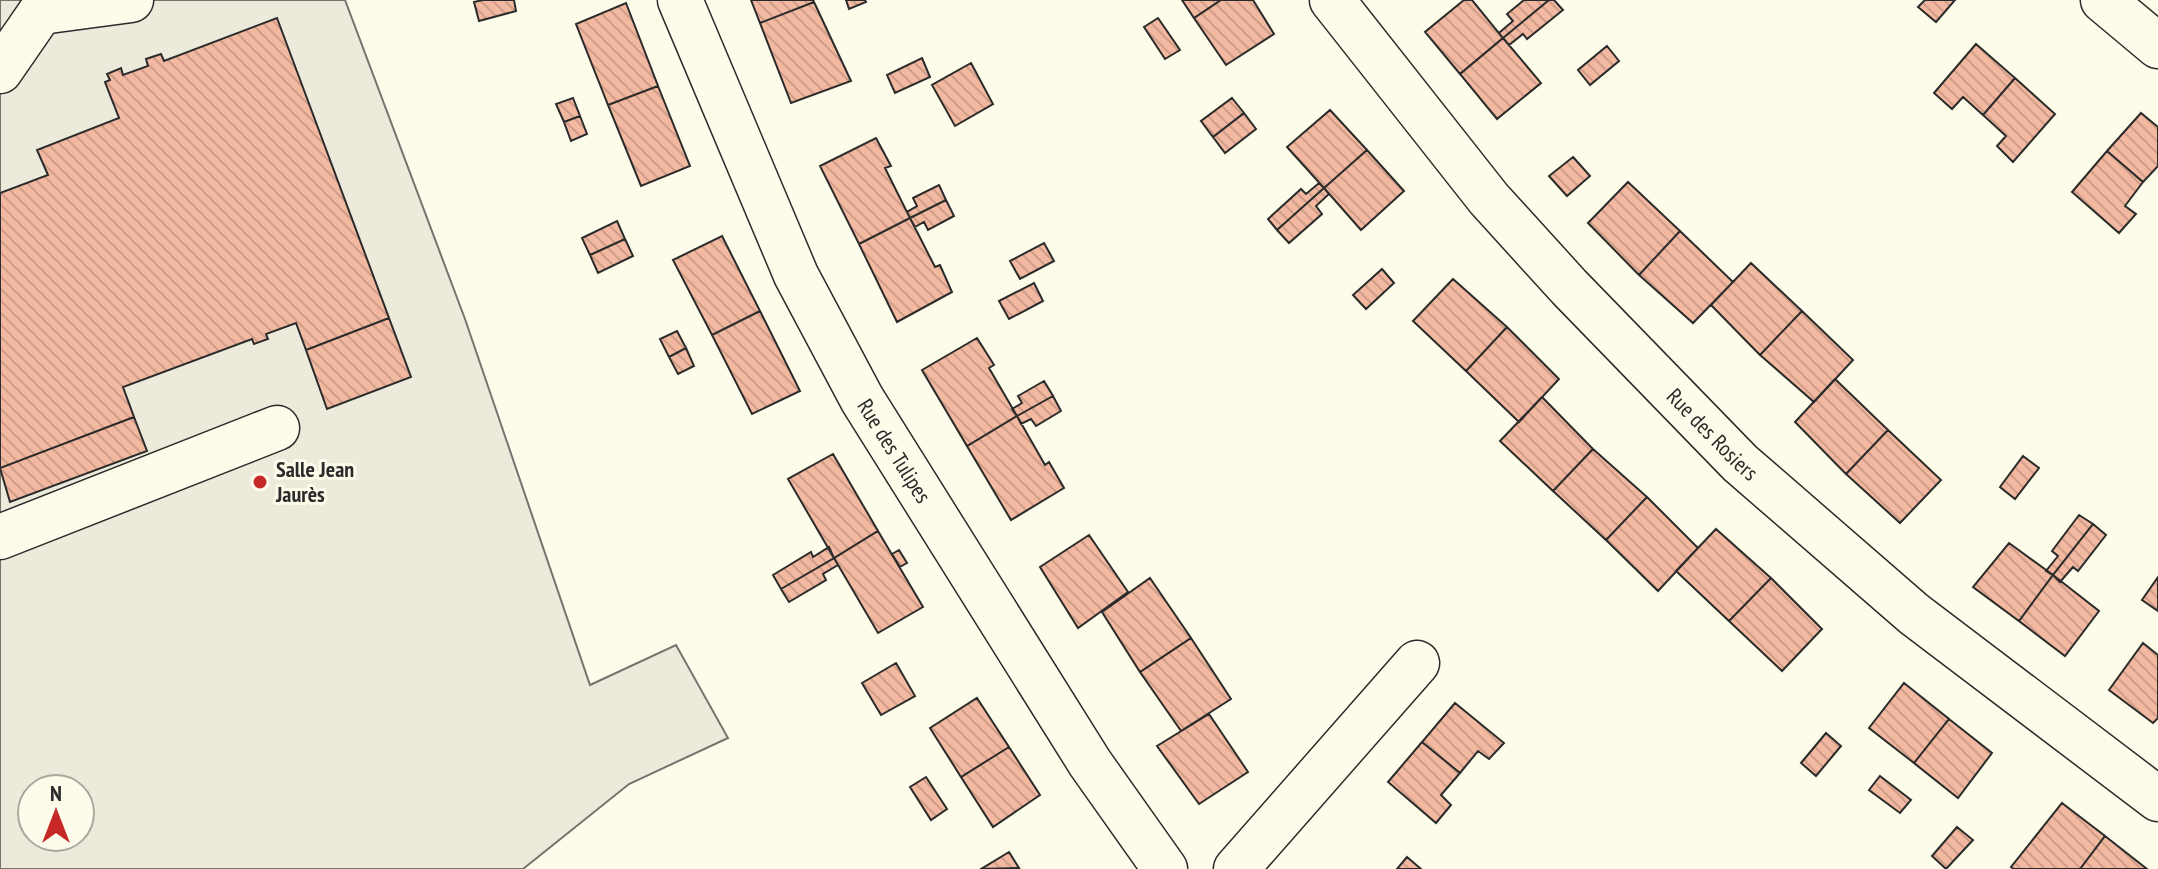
<svg xmlns="http://www.w3.org/2000/svg" width="2158" height="869" font-family="'PT Sans Narrow',sans-serif">
<defs>
<pattern id="building-back-hatch" width="6" height="6" patternUnits="userSpaceOnUse" patternTransform="scale(2)"><rect width="6" height="6" fill="#f2b8a0"/><path d="M-1 5l2 2M0 0l6 6M5-1l2 2" fill="none" stroke="#d09e8a"/></pattern>
</defs>
<rect width="100%" height="100%" fill="#fdfbea"/>
<path fill="#ecebdb" stroke="#74746e" stroke-width="2" fill-rule="evenodd" d="M 0,0 L 345,0 L 465,319 L 590,685 L 676,645 L 728,738 L 629,784 L 523,869 L 0,869 ZM 32,789 L 80,789 L 80,837 L 32,837 Z"/>
<path fill="url(#building-back-hatch)" stroke="#2b2b2b" stroke-width="2" d="M 483,0 L 514,0 L 516,11 L 479,21 L 474,2 Z
M 751,0 L 813,0 L 814,2 L 760,23 Z
M 846,0 L 865,0 L 866,2 L 849,9 Z
M 1182,0 L 1221,0 L 1194,18 Z
M 1221,0 L 1253,0 L 1274,34 L 1226,65 L 1194,18 Z
M 1464,0 L 1472,0 L 1503,38 L 1460,74 L 1425,32 Z
M 1524,0 L 1549,0 L 1503,38 L 1499,33 L 1513,21 L 1507,14 Z
M 1549,0 L 1554,0 L 1563,10 L 1527,39 L 1523,34 L 1509,45 L 1503,38 Z
M 1925,0 L 1955,0 L 1936,22 L 1918,7 Z
M 814,2 L 851,81 L 791,103 L 760,23 Z
M 626,3 L 658,86 L 608,105 L 576,24 Z
M 277,18 L 389,318 L 306,350 L 296,323 L 266,334 L 268,339 L 254,344 L 252,339 L 123,387 L 134,417 L 0,468 L 0,193 L 48,175 L 37,150 L 119,118 L 105,82 L 110,80 L 107,74 L 121,68 L 123,75 L 148,66 L 146,59 L 161,54 L 164,61 Z
M 1158,18 L 1180,50 L 1165,59 L 1144,27 Z
M 1503,38 L 1541,83 L 1497,119 L 1460,74 Z
M 1976,44 L 2015,78 L 1983,115 L 1963,97 L 1952,109 L 1934,93 Z
M 1607,46 L 1619,61 L 1590,85 L 1578,70 Z
M 922,58 L 930,77 L 895,93 L 887,75 Z
M 971,63 L 993,104 L 955,126 L 932,85 Z
M 2015,78 L 2055,114 L 2013,162 L 1997,146 L 2006,136 L 1983,115 Z
M 658,86 L 690,166 L 641,186 L 608,105 Z
M 573,98 L 580,116 L 564,122 L 556,104 Z
M 1232,98 L 1244,113 L 1213,137 L 1201,121 Z
M 1330,110 L 1367,150 L 1324,188 L 1287,147 Z
M 1244,113 L 1256,129 L 1225,153 L 1213,137 Z
M 2141,113 L 2158,127 L 2158,166 L 2143,182 L 2107,151 Z
M 580,116 L 587,134 L 571,141 L 564,122 Z
M 876,138 L 891,166 L 885,168 L 910,218 L 859,244 L 820,166 Z
M 1367,150 L 1404,191 L 1361,230 L 1324,188 Z
M 2107,151 L 2143,182 L 2125,206 L 2136,214 L 2119,233 L 2072,192 Z
M 1573,157 L 1590,176 L 1567,196 L 1549,176 Z
M 1628,182 L 1680,231 L 1639,275 L 1588,223 Z
M 1319,183 L 1324,188 L 1277,230 L 1268,219 L 1301,189 L 1306,194 Z
M 939,185 L 946,200 L 910,218 L 907,212 L 917,206 L 913,198 Z
M 1324,188 L 1329,194 L 1316,206 L 1322,214 L 1289,243 L 1277,230 Z
M 946,200 L 954,216 L 928,230 L 924,222 L 915,227 L 910,218 Z
M 910,218 L 935,267 L 940,265 L 952,292 L 897,322 L 859,244 Z
M 617,221 L 625,239 L 590,255 L 582,238 Z
M 1680,231 L 1733,282 L 1693,323 L 1639,275 Z
M 722,236 L 760,311 L 712,335 L 673,260 Z
M 625,239 L 633,256 L 598,273 L 590,255 Z
M 1044,243 L 1054,261 L 1020,279 L 1010,261 Z
M 1751,263 L 1802,311 L 1760,355 L 1711,305 Z
M 1382,269 L 1394,283 L 1366,309 L 1353,295 Z
M 1453,279 L 1507,327 L 1466,371 L 1413,321 Z
M 1034,283 L 1043,301 L 1009,319 L 999,301 Z
M 760,311 L 800,391 L 752,414 L 712,335 Z
M 1802,311 L 1853,360 L 1814,402 L 1760,355 Z
M 389,318 L 411,377 L 327,409 L 306,350 Z
M 1507,327 L 1559,379 L 1519,422 L 1466,371 Z
M 677,331 L 686,348 L 669,357 L 660,339 Z
M 977,338 L 994,365 L 989,368 L 1017,416 L 967,446 L 922,370 Z
M 686,348 L 694,366 L 678,374 L 669,357 Z
M 1835,379 L 1888,430 L 1846,474 L 1795,422 Z
M 1044,381 L 1053,396 L 1017,416 L 1012,409 L 1022,403 L 1018,396 Z
M 1053,396 L 1061,411 L 1036,426 L 1031,419 L 1021,424 L 1017,416 Z
M 1542,397 L 1593,449 L 1553,491 L 1500,441 Z
M 1017,416 L 1045,465 L 1049,462 L 1064,488 L 1011,520 L 967,446 Z
M 134,417 L 147,451 L 10,502 L 0,468 Z
M 1888,430 L 1941,480 L 1900,523 L 1846,474 Z
M 1593,449 L 1647,497 L 1606,540 L 1553,491 Z
M 833,454 L 878,531 L 834,558 L 788,479 Z
M 2023,456 L 2039,468 L 2015,499 L 2000,487 Z
M 1647,497 L 1698,548 L 1658,591 L 1606,540 Z
M 2079,515 L 2093,524 L 2053,575 L 2046,571 L 2058,556 L 2052,551 Z
M 2093,524 L 2106,535 L 2078,571 L 2073,567 L 2060,582 L 2053,575 Z
M 1716,529 L 1771,578 L 1729,621 L 1676,571 Z
M 878,531 L 923,607 L 878,633 L 834,558 Z
M 1089,535 L 1128,592 L 1078,628 L 1040,567 Z
M 2009,543 L 2053,575 L 2019,621 L 1973,587 Z
M 829,547 L 834,558 L 781,589 L 773,575 L 811,552 L 813,557 Z
M 899,550 L 907,563 L 900,567 L 892,554 Z
M 834,558 L 838,565 L 823,574 L 826,580 L 789,602 L 781,589 Z
M 2053,575 L 2099,611 L 2065,656 L 2019,621 Z
M 2158,577 L 2158,611 L 2142,600 Z
M 1150,578 L 1191,638 L 1140,672 L 1102,612 Z
M 1771,578 L 1822,629 L 1782,671 L 1729,621 Z
M 1191,638 L 1231,699 L 1181,731 L 1140,672 Z
M 2143,643 L 2158,655 L 2158,718 L 2153,723 L 2109,690 Z
M 896,663 L 915,696 L 881,715 L 862,683 Z
M 1904,683 L 1949,719 L 1914,763 L 1869,728 Z
M 977,698 L 1009,747 L 961,777 L 930,728 Z
M 1455,703 L 1504,743 L 1489,759 L 1478,751 L 1460,773 L 1422,742 Z
M 1209,714 L 1248,772 L 1199,804 L 1157,746 Z
M 1949,719 L 1992,753 L 1958,798 L 1914,763 Z
M 1826,733 L 1841,746 L 1816,776 L 1801,763 Z
M 1422,742 L 1460,773 L 1441,795 L 1451,805 L 1436,823 L 1388,782 Z
M 1009,747 L 1040,795 L 993,827 L 961,777 Z
M 1880,776 L 1911,800 L 1900,813 L 1869,790 Z
M 926,777 L 947,809 L 931,820 L 910,787 Z
M 2062,803 L 2105,836 L 2080,869 L 2014,869 L 2011,867 Z
M 1957,827 L 1973,840 L 1946,869 L 1932,856 Z
M 2105,836 L 2147,869 L 2080,869 Z
M 1009,852 L 1019,868 L 981,869 Z
M 1407,857 L 1421,869 L 1397,869 Z"/>
<g fill="none" stroke-linecap="round" stroke-linejoin="round">
<g stroke="#2b2b2b" stroke-width="47">
<g id="minor">
<path id="s1" d="M 680,0 L 796,275 L 862,399 L 1090,763 L 1165,869"/>
<path id="s2" d="M 1332,0 L 1489,199 L 1569,287 L 1740,463 L 1914,614 L 2158,799"/>
<path d="M 2103,0 L 2158,46"/>
<path d="M 41,12 L 131,0"/>
<path d="M 0,71 L 49,0"/>
<path d="M 0,537 L 277,428"/>
<path d="M 1236,869 L 1417,663"/>
</g>
</g>
<use href="#minor" stroke="#fdfbea" stroke-width="44"/>
</g>
<circle fill="#c62828" stroke="#fdfbea" stroke-width="3" cx="260" cy="482" r="8"/>
<g text-anchor="middle" stroke-width="6" stroke-linejoin="round" paint-order="stroke">
<g font-size="22" fill="#2b2b2b" stroke="#fdfbea">
<text dy="8" stroke="none"><textPath href="#s2" startOffset="578">Rue des Rosiers</textPath></text>
<text dy="8" stroke="none"><textPath href="#s1" startOffset="500">Rue des Tulipes</textPath></text>
</g>
<g font-size="22" font-weight="bold" fill="#2b2b2b" stroke="#fdfbea" text-anchor="start">
<text x="276" y="477">Salle Jean<tspan x="276" dy="25">Jaurès</tspan></text>
</g>
</g>
<g transform="translate(56 813)"><circle r="38" fill="#fdfbea" stroke="#a9a89e" stroke-width="2"/>
<path d="M0-6L14 30L0 20L-14 30Z" fill="#c62828"/>
<text y="-12" font-size="22" font-weight="bold" text-anchor="middle" fill="#2b2b2b">N</text>
</g>
</svg>
